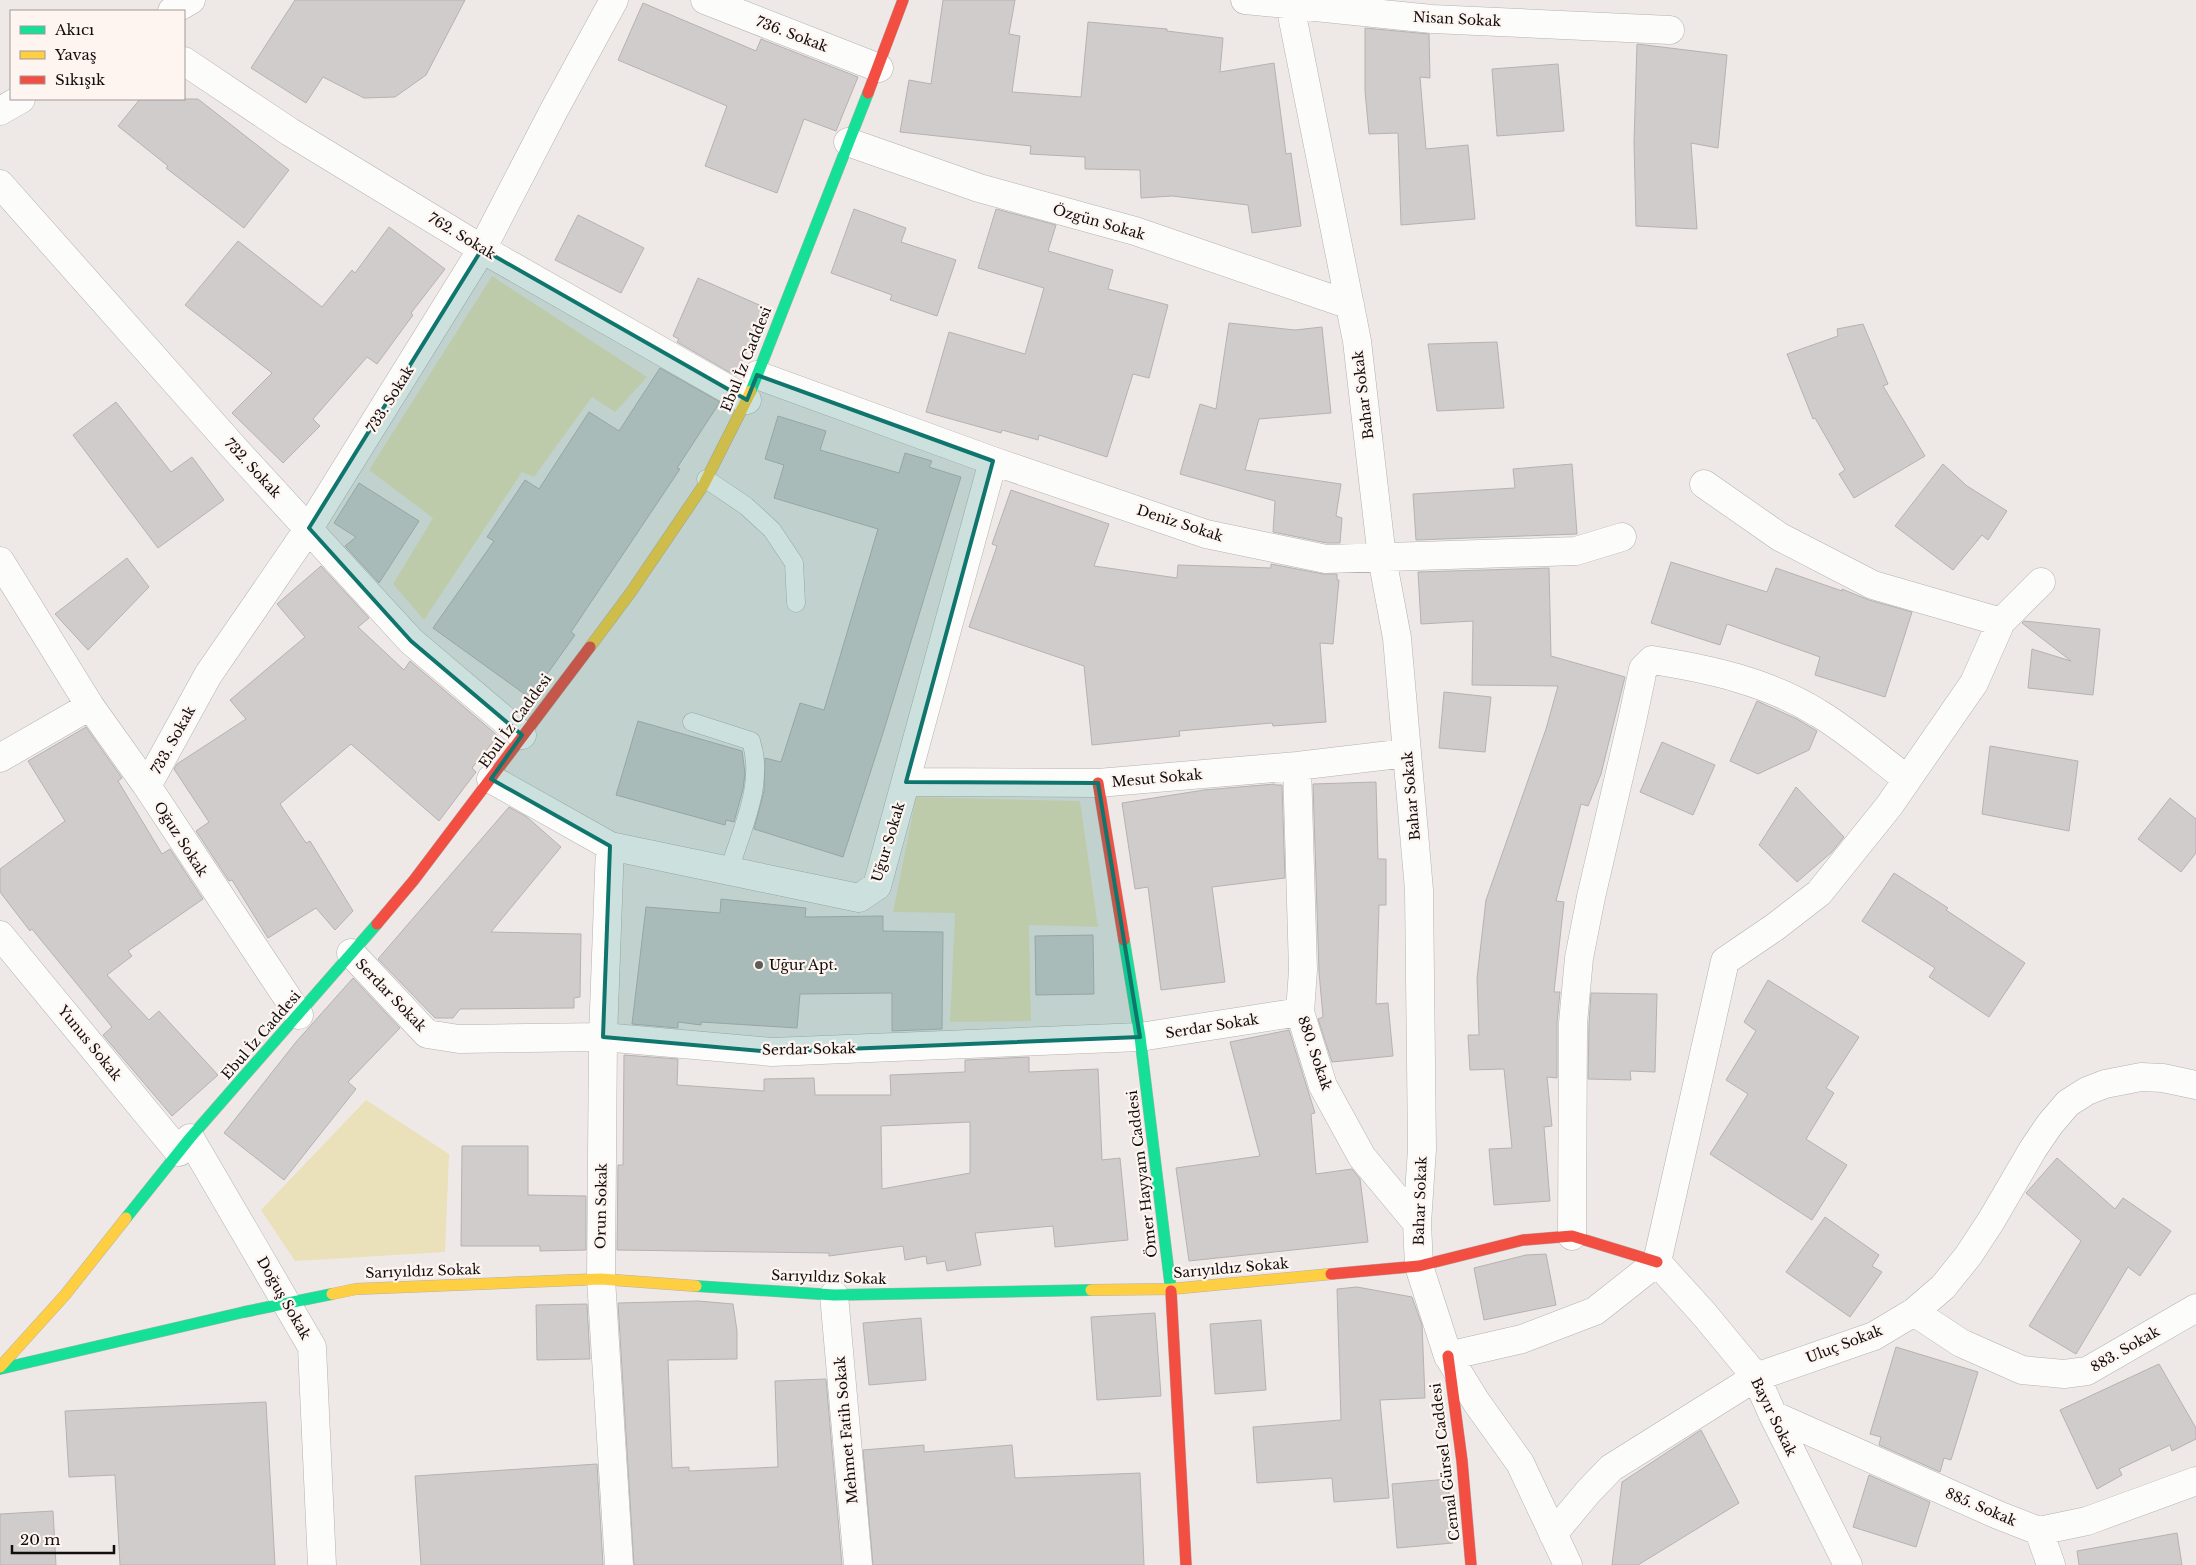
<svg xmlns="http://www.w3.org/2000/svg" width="2196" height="1565" font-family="'Libre Baskerville',serif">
<rect width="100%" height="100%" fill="#eee9e7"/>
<path fill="#eae0ba" d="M 492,276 L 647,377 L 615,412 L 592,397 L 534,477 L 522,472 L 424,620 L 393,584 L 433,518 L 369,470 Z
M 916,797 L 1080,801 L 1098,927 L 1029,925 L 1031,1021 L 950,1022 L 955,913 L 893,912 Z
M 366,1100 L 449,1154 L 445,1252 L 295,1261 L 261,1210 Z"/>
<path fill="#d0cccb" stroke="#b6b2b1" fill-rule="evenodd" d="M 295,0 L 465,0 L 426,75 L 395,97 L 364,98 L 323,77 L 306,103 L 251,68 Z
M 943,0 L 1015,0 L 1009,34 L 1020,36 L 1012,92 L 1081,97 L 1088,22 L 1167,29 L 1167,31 L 1223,38 L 1220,72 L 1274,63 L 1286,154 L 1291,153 L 1301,226 L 1252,233 L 1248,205 L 1172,196 L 1141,198 L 1140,170 L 1085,169 L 1085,157 L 1030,154 L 1031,146 L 900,132 L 909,80 L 931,84 Z
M 643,3 L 756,51 L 761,39 L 858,77 L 836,131 L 804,119 L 777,193 L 705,166 L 727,106 L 618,60 Z
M 1365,28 L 1429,34 L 1430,78 L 1420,77 L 1426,149 L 1468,145 L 1475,219 L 1401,225 L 1398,133 L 1369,134 L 1365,91 Z
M 1637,44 L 1727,55 L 1718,148 L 1691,143 L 1697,229 L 1636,226 L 1634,142 Z
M 1558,64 L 1564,131 L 1497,136 L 1492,69 Z
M 140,99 L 198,99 L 289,170 L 244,228 L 166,168 L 168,166 L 118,126 Z
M 854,209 L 906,228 L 901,242 L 956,260 L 937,316 L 890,300 L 892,295 L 831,273 Z
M 996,209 L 1056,225 L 1048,251 L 1113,270 L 1108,289 L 1168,305 L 1149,378 L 1133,374 L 1107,457 L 1039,435 L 1038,440 L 1002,430 L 1001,433 L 926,412 L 949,332 L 1025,354 L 1044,288 L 978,268 Z
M 578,215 L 644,248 L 621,293 L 555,260 Z
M 389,227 L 445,269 L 411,313 L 413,315 L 377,364 L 367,357 L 313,419 L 320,426 L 283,463 L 232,413 L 272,373 L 185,305 L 238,241 L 322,307 L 352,270 L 355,273 Z
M 698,278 L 766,308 L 736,376 L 677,342 L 679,339 L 673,336 Z
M 1229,323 L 1295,330 L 1322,327 L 1331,413 L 1259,419 L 1245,470 L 1341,484 L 1336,516 L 1342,518 L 1340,543 L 1327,543 L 1273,532 L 1275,501 L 1180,474 L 1200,404 L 1216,409 Z
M 1863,324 L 1888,384 L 1883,386 L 1925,456 L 1854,498 L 1839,474 L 1845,470 L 1815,418 L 1813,419 L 1787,354 L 1838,336 L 1837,329 Z
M 1497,342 L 1504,408 L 1437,411 L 1428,344 Z
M 660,368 L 720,402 L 677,468 L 680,469 L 571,632 L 575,635 L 530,698 L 433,628 L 494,541 L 487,537 L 525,480 L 539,489 L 589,412 L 619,431 Z
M 116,402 L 171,472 L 192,457 L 224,500 L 158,548 L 73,435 Z
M 778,416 L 826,431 L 820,450 L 899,473 L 905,453 L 932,461 L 929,467 L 961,477 L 884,730 L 843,857 L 754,829 L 764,791 L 765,758 L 781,762 L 800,703 L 824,710 L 878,529 L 774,498 L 784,465 L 765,459 Z
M 1572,464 L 1577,534 L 1416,540 L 1413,494 L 1515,488 L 1513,469 Z
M 1943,464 L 1967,486 L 2007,511 L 1988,540 L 1982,535 L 1953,570 L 1895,526 Z
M 359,483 L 419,521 L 379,583 L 345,546 L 356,537 L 334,523 Z
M 1011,490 L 1109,524 L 1094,566 L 1177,578 L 1178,565 L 1271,568 L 1271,564 L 1323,574 L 1337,574 L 1337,580 L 1339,580 L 1333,644 L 1320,643 L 1326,722 L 1273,726 L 1272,723 L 1179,731 L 1180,736 L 1092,745 L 1084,666 L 969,627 L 997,546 L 992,544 Z
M 127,558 L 149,587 L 88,650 L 55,614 Z
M 1671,562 L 1767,592 L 1776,568 L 1842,591 L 1842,589 L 1869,600 L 1912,612 L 1885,697 L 1815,675 L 1820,657 L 1727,624 L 1720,645 L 1651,623 Z
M 321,566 L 369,618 L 358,627 L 404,670 L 410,661 L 498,736 L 472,768 L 476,772 L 439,821 L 351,744 L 280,804 L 306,843 L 310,841 L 353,911 L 335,930 L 316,908 L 268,938 L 232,880 L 229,881 L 196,831 L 209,822 L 174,769 L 177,764 L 246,719 L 230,700 L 305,637 L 277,604 Z
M 1549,568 L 1551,656 L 1625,677 L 1601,774 L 1588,806 L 1581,804 L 1556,901 L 1564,902 L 1554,992 L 1560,992 L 1557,1023 L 1557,1078 L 1547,1077 L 1552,1126 L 1544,1127 L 1550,1201 L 1494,1205 L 1489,1149 L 1512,1148 L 1504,1069 L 1470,1070 L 1468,1035 L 1479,1035 L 1477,978 L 1486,900 L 1546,729 L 1558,686 L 1472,685 L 1473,621 L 1421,624 L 1418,572 Z
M 2024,621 L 2100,629 L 2093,695 L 2028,688 L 2032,649 L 2071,661 L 2022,623 Z
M 1444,692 L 1491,697 L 1485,752 L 1439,748 Z
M 1757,701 L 1797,719 L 1817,731 L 1809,750 L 1758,774 L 1730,761 Z
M 638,721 L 742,751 L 745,773 L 743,789 L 734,822 L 726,820 L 725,825 L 616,795 Z
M 86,727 L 122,778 L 118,781 L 162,854 L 170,849 L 203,899 L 128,951 L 132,956 L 107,975 L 149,1020 L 159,1011 L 218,1075 L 172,1116 L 103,1035 L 112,1027 L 32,929 L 30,931 L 0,892 L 0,869 L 65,821 L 28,761 Z
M 1662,742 L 1715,765 L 1693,815 L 1640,792 Z
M 1990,746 L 2078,761 L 2069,831 L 1982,814 Z
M 1376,782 L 1378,859 L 1386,859 L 1386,905 L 1379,905 L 1376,1004 L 1388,1003 L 1393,1056 L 1332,1062 L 1318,1019 L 1323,1017 L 1319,972 L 1313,784 Z
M 1275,784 L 1275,785 L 1282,785 L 1285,878 L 1212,887 L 1225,982 L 1161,990 L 1148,887 L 1135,889 L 1122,803 L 1204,790 Z
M 1796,787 L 1844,837 L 1832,852 L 1797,882 L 1759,845 Z
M 2170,798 L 2196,819 L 2196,853 L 2181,872 L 2138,839 Z
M 509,807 L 527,817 L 561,847 L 491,932 L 581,934 L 580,997 L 574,998 L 574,1008 L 460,1009 L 453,1018 L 435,1018 L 378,959 Z
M 1894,873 L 1948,908 L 1946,910 L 2025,963 L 1989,1017 L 1929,977 L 1935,968 L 1862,921 Z
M 721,899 L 806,908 L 805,917 L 883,916 L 883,931 L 943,932 L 942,1029 L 892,1031 L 892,993 L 800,994 L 797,1028 L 701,1022 L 701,1025 L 678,1022 L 678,1028 L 632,1024 L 646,907 L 720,913 Z
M 1093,935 L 1094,994 L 1036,995 L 1035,936 Z
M 353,978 L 400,1028 L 348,1082 L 356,1089 L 284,1180 L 224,1133 L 296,1042 Z
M 1768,980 L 1859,1037 L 1826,1088 L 1834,1093 L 1806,1139 L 1847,1165 L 1812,1220 L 1710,1154 L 1748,1094 L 1726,1080 L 1756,1031 L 1744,1022 Z
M 1591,993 L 1657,994 L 1655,1072 L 1630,1071 L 1631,1080 L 1588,1079 L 1589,1024 Z
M 1289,1030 L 1315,1113 L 1311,1114 L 1316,1174 L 1352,1169 L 1360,1179 L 1368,1242 L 1189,1261 L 1176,1168 L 1260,1156 L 1230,1042 Z
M 624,1055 L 678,1059 L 677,1085 L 764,1091 L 764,1079 L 814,1078 L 815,1095 L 891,1095 L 890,1075 L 965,1072 L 965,1060 L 1029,1057 L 1029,1072 L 1098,1069 L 1102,1160 L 1120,1158 L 1128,1240 L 1055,1247 L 1053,1226 L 975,1233 L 981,1265 L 947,1271 L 945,1261 L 927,1264 L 926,1256 L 905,1260 L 903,1246 L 829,1256 L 829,1253 L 617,1250 L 618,1165 L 623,1165 ZM 970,1122 L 970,1173 L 882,1189 L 881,1126 Z
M 462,1146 L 528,1146 L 528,1195 L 586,1196 L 586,1250 L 540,1251 L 540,1246 L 461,1246 Z
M 2057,1158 L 2115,1209 L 2123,1198 L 2171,1231 L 2140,1276 L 2128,1267 L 2076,1354 L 2029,1326 L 2081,1241 L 2026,1193 Z
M 1825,1217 L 1879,1255 L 1872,1266 L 1882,1272 L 1850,1317 L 1786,1272 Z
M 1546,1254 L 1556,1305 L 1484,1320 L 1474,1268 L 1526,1255 Z
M 1357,1287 L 1412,1297 L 1422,1325 L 1425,1398 L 1380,1400 L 1389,1498 L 1334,1502 L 1332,1478 L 1257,1483 L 1253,1427 L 1341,1420 L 1337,1289 Z
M 698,1301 L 733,1304 L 737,1331 L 737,1359 L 668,1360 L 672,1468 L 689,1467 L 689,1471 L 778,1467 L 775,1381 L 826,1379 L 842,1565 L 634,1565 L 618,1303 Z
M 587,1304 L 590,1359 L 537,1360 L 536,1305 Z
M 1155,1313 L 1161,1396 L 1097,1400 L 1091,1317 Z
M 921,1318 L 926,1380 L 869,1385 L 863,1323 Z
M 1261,1320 L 1266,1390 L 1215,1394 L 1210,1324 Z
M 1896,1347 L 1978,1372 L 1951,1460 L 1944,1458 L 1940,1472 L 1879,1445 L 1881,1437 L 1870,1434 Z
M 2159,1364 L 2196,1428 L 2196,1439 L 2172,1451 L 2170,1445 L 2119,1469 L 2122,1475 L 2097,1489 L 2060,1410 Z
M 266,1402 L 275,1565 L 120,1565 L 115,1475 L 69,1477 L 65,1411 Z
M 1701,1430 L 1739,1503 L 1638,1565 L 1612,1565 L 1622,1482 Z
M 924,1445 L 924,1452 L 1012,1445 L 1015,1478 L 1140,1473 L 1144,1565 L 873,1565 L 863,1450 Z
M 597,1464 L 603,1565 L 421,1565 L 415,1476 Z
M 1869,1475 L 1930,1502 L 1916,1547 L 1853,1527 Z
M 1448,1479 L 1453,1543 L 1397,1548 L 1392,1484 Z
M 53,1511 L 56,1565 L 0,1565 L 0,1514 Z
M 2177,1533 L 2182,1565 L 2079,1565 L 2077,1551 Z"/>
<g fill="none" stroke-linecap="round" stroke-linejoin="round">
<g stroke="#b5b1af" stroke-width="19">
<path id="lane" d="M 706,479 L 746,506 L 772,530 L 794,563 L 796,603
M 692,722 L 751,741 C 765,784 741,830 729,871"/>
</g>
<g stroke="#b5b1af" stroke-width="29">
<path id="street" d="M 705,0 L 879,68
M 1245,0 L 1432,19 L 1670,30
M 1289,0 L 1357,341 L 1382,558 L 1397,638 L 1419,890 L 1422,1149 L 1417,1223 L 1419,1266 L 1448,1356 L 1477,1403 L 1520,1463 L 1568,1565
M 172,11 L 191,0
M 184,61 L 290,132 L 482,249 L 747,400
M 0,111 L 21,99
M 848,142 L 979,188 L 1135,231 L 1350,305
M 0,184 L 235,449 L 411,641 L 522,735
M 757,375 L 993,461 L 1206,534 L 1326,559 L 1576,551 L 1622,537
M 1704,484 L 1780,537 L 1873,585 L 2001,622
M 0,561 L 90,706 L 147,786 L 299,1015
M 0,758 L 90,706
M 1297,766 L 1303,970 L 1300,1012 L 1323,1086 L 1362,1157 L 1417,1223
M 491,779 L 610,846 L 859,898 L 877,886 L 993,461
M 906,782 L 1098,783 L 1297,766 L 1407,753
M 147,786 L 208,675 L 309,528 L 482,249 L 553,112 L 614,0
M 610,846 L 603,1037 L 601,1279 L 619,1565
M 0,935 L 179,1152
M 351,953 L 427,1034 L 459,1039 L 603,1037 L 772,1052 L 1140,1037 L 1300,1012
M 190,1138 L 312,1347 L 322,1565
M 1572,1236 L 1573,1023 L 1579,958 L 1591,897 L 1632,721 L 1643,669 L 1652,660 C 1710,669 1768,682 1818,713 C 1847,730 1879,758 1907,779
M 1657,1262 L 1704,1314 L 1756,1377 L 1773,1415 L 1848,1565
M 834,1295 L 858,1565
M 1914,1312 L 1961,1343 L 2022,1370 L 2064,1374 L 2087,1371 L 2196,1308
M 1448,1356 L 1522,1339 L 1595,1311 L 1657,1262 L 1725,961 L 1775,927 L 1819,893 L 1889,806 L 1974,683 L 2001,622 L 2041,582
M 1773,1415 L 1998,1515 L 2039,1531 L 2087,1521 L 2196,1481
M 2039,1531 L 2051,1565
M 1553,1534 L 1588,1492 L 1611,1468 L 1756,1377 L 1874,1336 L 1914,1312 L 1943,1287 L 1968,1256 L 1991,1221 L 2033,1149 L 2050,1124 L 2068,1103 L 2087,1091 L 2105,1084 L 2141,1077 L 2163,1078 L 2196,1085"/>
</g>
<g stroke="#b5b1af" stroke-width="12">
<path id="fast" d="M 751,391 L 868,93
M 1124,940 L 1140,1037 L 1171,1291
M 126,1218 L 190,1138 L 377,924
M 696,1286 L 834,1295 L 1091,1290
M 0,1369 L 244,1312 L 332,1294"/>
</g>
<g stroke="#b5b1af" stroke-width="12">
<path id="slow" d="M 590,647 L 631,592 L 703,486 L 751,391
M 1091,1290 L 1171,1289 L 1331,1274
M 332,1294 L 356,1289 L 601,1279 L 696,1286
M 0,1367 L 65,1295 L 126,1218"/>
</g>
<g stroke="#b5b1af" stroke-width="12">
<path id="jam" d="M 868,93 L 903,0
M 1098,783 L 1124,940
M 377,924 L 414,880 L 590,647
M 1331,1274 L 1419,1266 L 1523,1240 L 1572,1236 L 1657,1262
M 1171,1291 L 1186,1565
M 1448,1356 L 1462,1461 L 1471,1565"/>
</g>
<use href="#lane" stroke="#fcfcfb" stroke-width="18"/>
<use href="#street" stroke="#fcfcfb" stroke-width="28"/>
<use href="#fast" stroke="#16e098" stroke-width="11"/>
<use href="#slow" stroke="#ffcf43" stroke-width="11"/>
<use href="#jam" stroke="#f24e42" stroke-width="11"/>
</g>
<path fill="#0f766e" fill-opacity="0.2" stroke="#0f766e" stroke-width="4" stroke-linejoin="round" d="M 482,249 L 747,400 L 757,375 L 993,461 L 906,782 L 1098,783 L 1140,1037 L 772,1052 L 603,1037 L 610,846 L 491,779 L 522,735 L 411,641 L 309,528 Z"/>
<circle fill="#5e5b59" stroke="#fef5f1" stroke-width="2" cx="759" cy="965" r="5"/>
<g text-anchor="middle" stroke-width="4.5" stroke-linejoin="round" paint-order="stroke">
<g font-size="14" fill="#110e0d" stroke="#fef5f1">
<text transform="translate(1457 19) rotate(3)" y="5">Nisan Sokak</text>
<text transform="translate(792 34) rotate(21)" y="5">736. Sokak</text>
<text transform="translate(1099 222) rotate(16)" y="5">Özgün Sokak</text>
<text transform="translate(462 236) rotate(31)" y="5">762. Sokak</text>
<text transform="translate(746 359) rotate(-68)" y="5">Ebul İz Caddesi</text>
<text transform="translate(1363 395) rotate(-97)" y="5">Bahar Sokak</text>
<text transform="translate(390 399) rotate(-58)" y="5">733. Sokak</text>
<text transform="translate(253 468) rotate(47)" y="5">732. Sokak</text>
<text transform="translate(1180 523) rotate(18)" y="5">Deniz Sokak</text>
<text transform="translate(515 721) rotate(-54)" y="5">Ebul İz Caddesi</text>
<text transform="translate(173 740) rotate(-61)" y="5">733. Sokak</text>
<text transform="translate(1157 778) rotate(-5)" y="5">Mesut Sokak</text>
<text transform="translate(1411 796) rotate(-95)" y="5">Bahar Sokak</text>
<text transform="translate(181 839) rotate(57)" y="5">Oğuz Sokak</text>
<text transform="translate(888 842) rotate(-73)" y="5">Uğur Sokak</text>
<text transform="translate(391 995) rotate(46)" y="5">Serdar Sokak</text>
<text transform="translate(1212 1026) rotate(-9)" y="5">Serdar Sokak</text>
<text transform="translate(261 1035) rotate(-49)" y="5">Ebul İz Caddesi</text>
<text transform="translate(90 1043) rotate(51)" y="5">Yunus Sokak</text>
<text transform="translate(809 1049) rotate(-1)" y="5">Serdar Sokak</text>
<text transform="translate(1315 1053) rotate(71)" y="5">880. Sokak</text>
<text transform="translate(1142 1174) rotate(-97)" y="5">Ömer Hayyam Caddesi</text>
<text transform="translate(1420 1201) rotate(-88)" y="5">Bahar Sokak</text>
<text transform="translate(601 1206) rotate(-89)" y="5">Orun Sokak</text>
<text transform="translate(1231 1268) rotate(-5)" y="5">Sarıyıldız Sokak</text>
<text transform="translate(423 1271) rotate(-2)" y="5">Sarıyıldız Sokak</text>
<text transform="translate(829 1277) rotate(2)" y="5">Sarıyıldız Sokak</text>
<text transform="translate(284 1298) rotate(60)" y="5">Doğuş Sokak</text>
<text transform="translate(1844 1344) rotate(-21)" y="5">Uluç Sokak</text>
<text transform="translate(2125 1349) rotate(-30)" y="5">883. Sokak</text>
<text transform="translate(1774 1417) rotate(64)" y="5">Bayır Sokak</text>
<text transform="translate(846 1430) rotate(-95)" y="5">Mehmet Fatih Sokak</text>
<text transform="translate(1445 1462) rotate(-97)" y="5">Cemal Gürsel Caddesi</text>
<text transform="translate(1981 1507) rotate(23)" y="5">885. Sokak</text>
</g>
<g font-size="14" fill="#110e0d" stroke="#fef5f1" text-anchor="start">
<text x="769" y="970">Uğur Apt.</text>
</g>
</g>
<rect x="10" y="10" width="175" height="90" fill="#fef5f1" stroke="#9f9996"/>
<rect x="20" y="26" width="25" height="8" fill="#16e098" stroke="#9f9996"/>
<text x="55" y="35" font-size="15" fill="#110e0d">Akıcı</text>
<rect x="20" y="51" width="25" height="8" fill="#ffcf43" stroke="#9f9996"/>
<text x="55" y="60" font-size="15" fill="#110e0d">Yavaş</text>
<rect x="20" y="76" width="25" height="8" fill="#f24e42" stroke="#9f9996"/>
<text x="55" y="85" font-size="15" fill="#110e0d">Sıkışık</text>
<path d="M12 1545v8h102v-8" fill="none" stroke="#110e0d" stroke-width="2.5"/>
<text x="20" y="1545" font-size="15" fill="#110e0d" stroke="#fef5f1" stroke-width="4" paint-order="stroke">20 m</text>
</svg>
